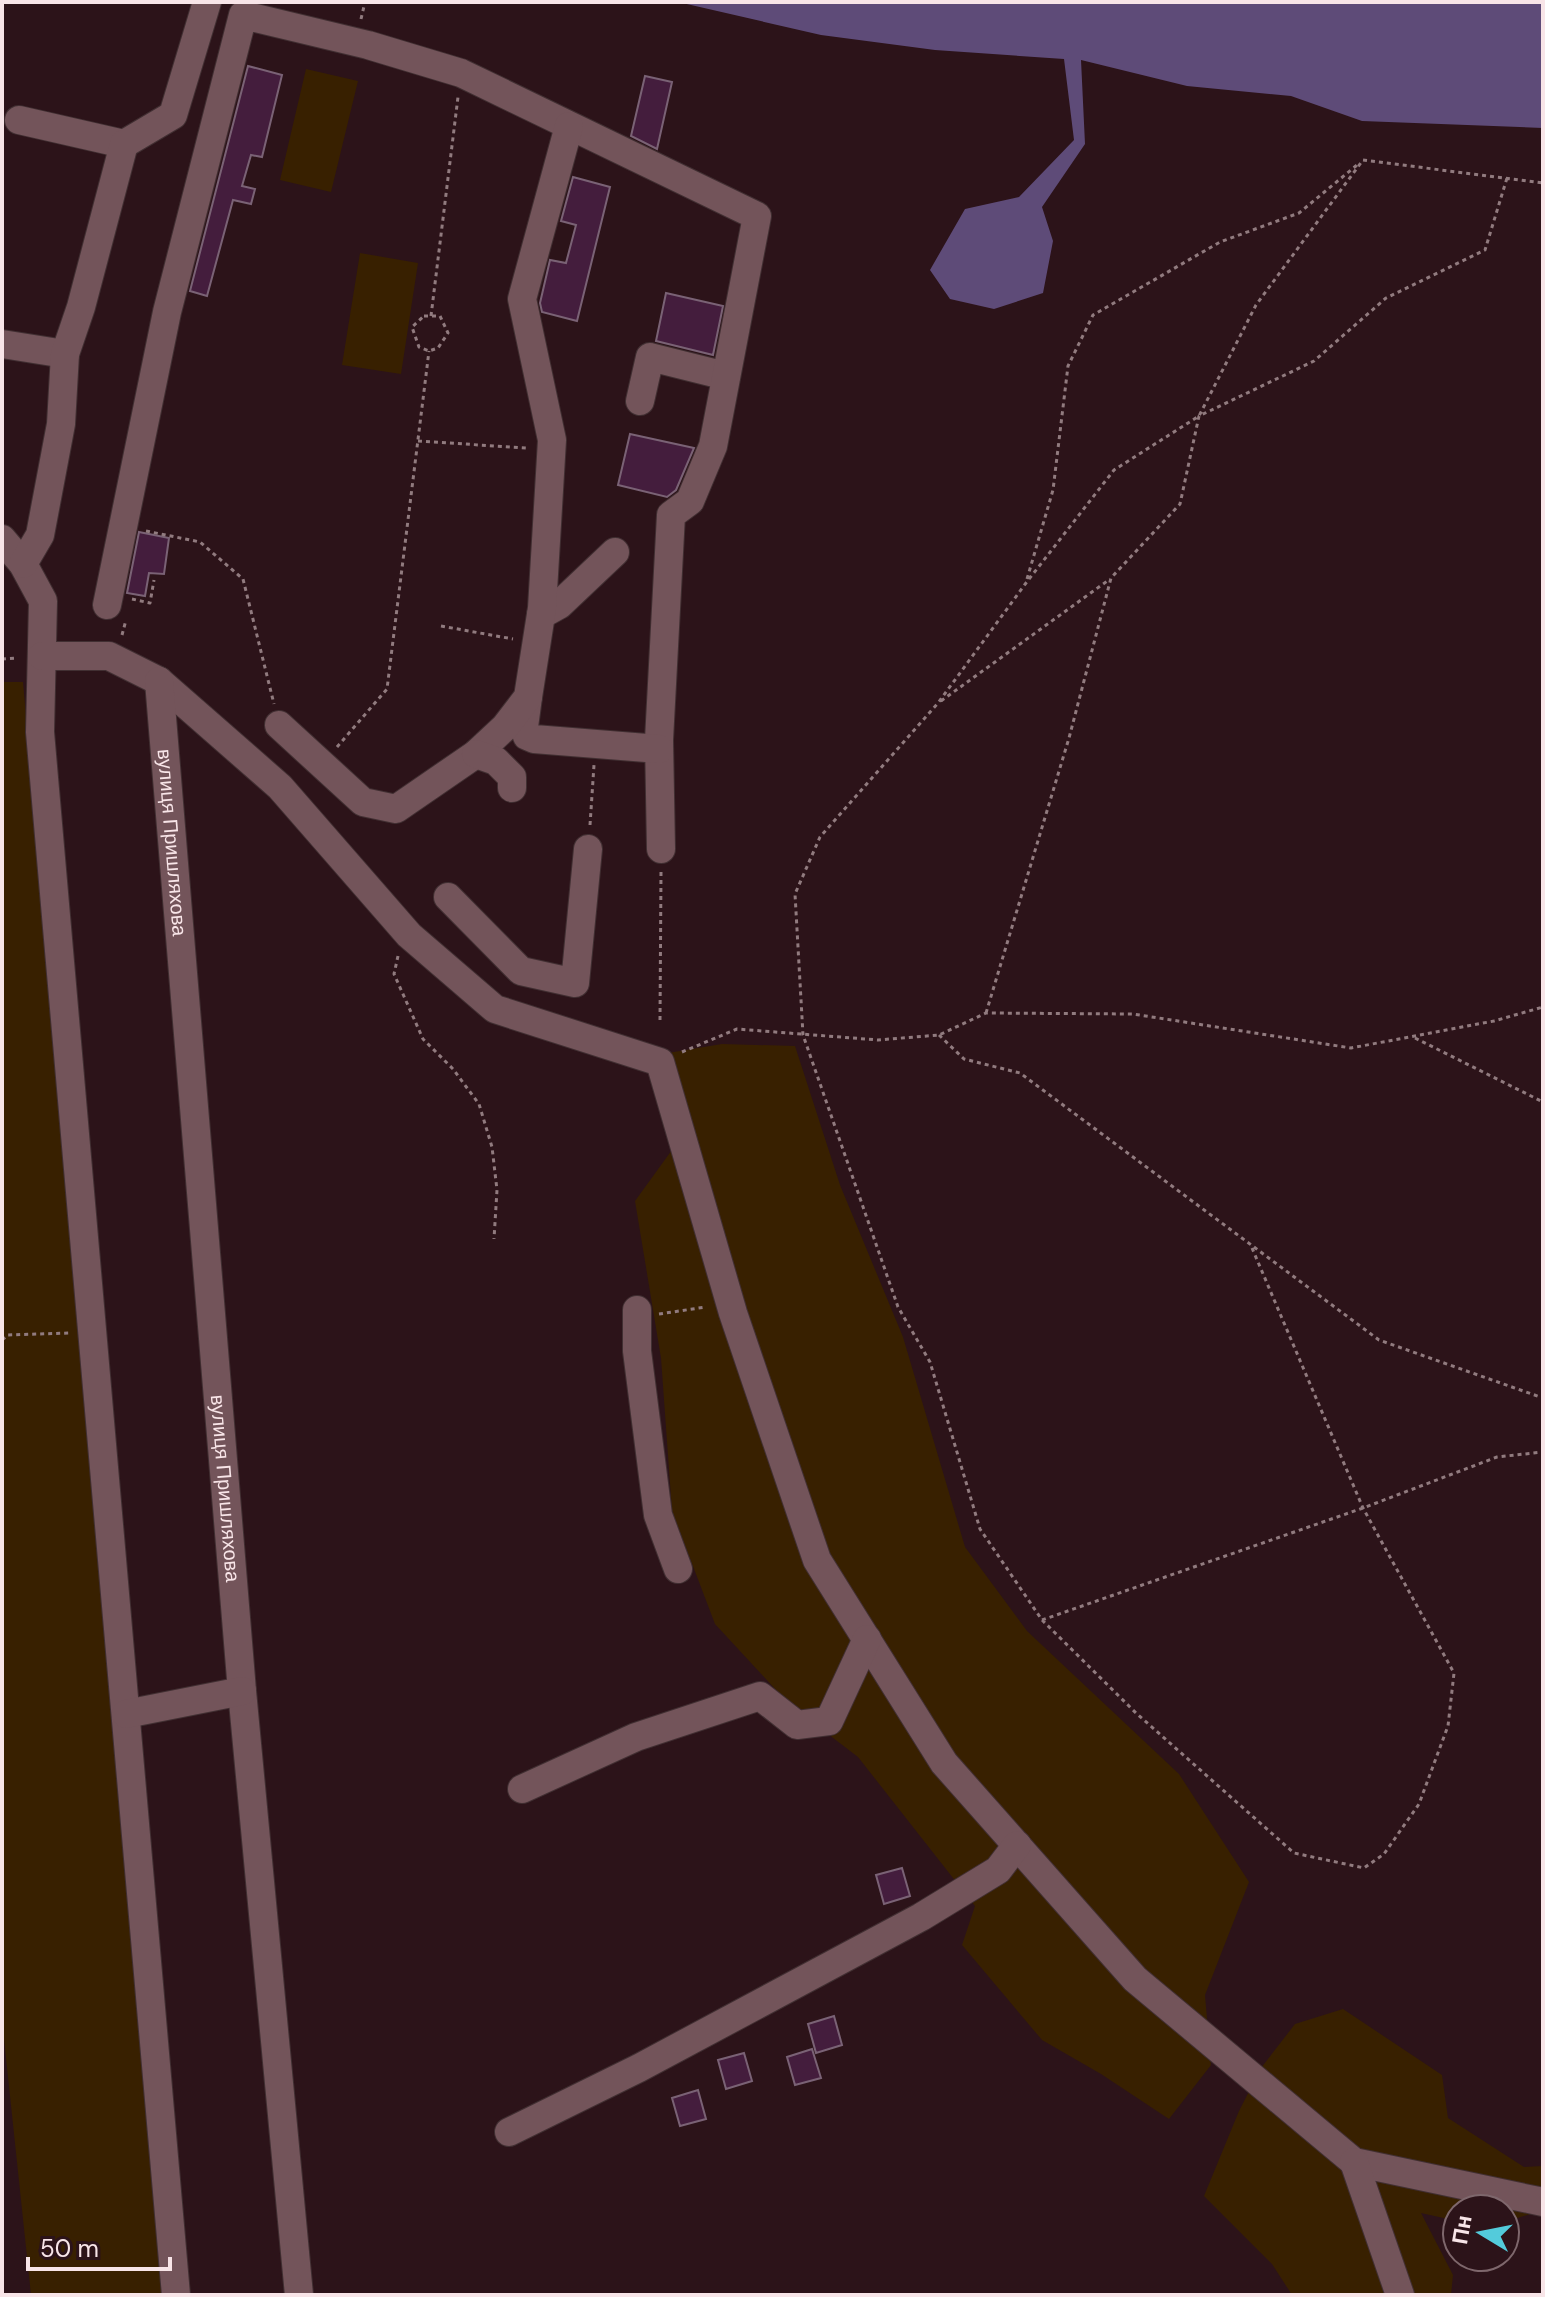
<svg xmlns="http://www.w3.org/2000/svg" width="1545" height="2297" font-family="'DM Sans',sans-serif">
<rect width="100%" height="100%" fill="#2c1319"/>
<path fill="#382000" d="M 306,69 L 358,81 L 331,192 L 280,180 Z
M 360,253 L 418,263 L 401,374 L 342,365 Z
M 2,682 L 23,682 L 165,2295 L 31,2295 L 2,2020 Z
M 722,1044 L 795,1046 L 840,1185 L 903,1337 L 965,1547 L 1027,1631 L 1179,1774 L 1249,1882 L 1205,1995 L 1211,2065 L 1169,2119 L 1101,2074 L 1042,2040 L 962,1945 L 975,1906 L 858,1757 L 790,1705 L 715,1624 L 672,1511 L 661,1358 L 635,1201 L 677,1143 L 656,1055 Z
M 1343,2009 L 1442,2075 L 1448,2118 L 1524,2167 L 1543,2166 L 1543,2210 L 1505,2222 L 1505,2209 L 1457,2209 L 1457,2221 L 1421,2213 L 1453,2275 L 1451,2295 L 1292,2295 L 1272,2264 L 1204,2196 L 1239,2111 L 1261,2068 L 1295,2024 Z"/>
<path fill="#5e4b78" d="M 678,2 L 1543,2 L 1543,128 L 1362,121 L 1291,96 L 1187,86 L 1081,60 L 1085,144 L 1042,207 L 1053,241 L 1043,293 L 994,309 L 950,299 L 930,270 L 965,209 L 1019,197 L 1074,140 L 1064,59 L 935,50 L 821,35 Z"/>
<path fill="#441d3d" stroke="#7a6275" stroke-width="2" d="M 248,66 L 282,75 L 262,157 L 251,155 L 242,186 L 255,189 L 251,204 L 233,200 L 207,296 L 190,291 Z
M 645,76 L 672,82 L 657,149 L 631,136 Z
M 573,177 L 610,187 L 577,321 L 542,312 L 540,303 L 550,260 L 566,263 L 576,225 L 561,221 Z
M 666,293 L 723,306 L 713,355 L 656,341 Z
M 630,434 L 694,448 L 676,490 L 667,497 L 618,485 Z
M 139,532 L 169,538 L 164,574 L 149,573 L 145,596 L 127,593 Z
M 902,1868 L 910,1896 L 884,1904 L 876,1875 Z
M 834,2016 L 842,2045 L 816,2053 L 808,2024 Z
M 812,2049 L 821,2078 L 795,2085 L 787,2057 Z
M 744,2053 L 752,2081 L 726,2089 L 718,2060 Z
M 698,2090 L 706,2119 L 680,2126 L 672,2098 Z"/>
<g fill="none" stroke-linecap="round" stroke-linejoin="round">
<g stroke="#412f32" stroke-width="30">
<g id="minor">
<path d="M 19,120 L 124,144"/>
<path d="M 2,344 L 65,354"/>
<path d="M 640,401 L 650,357 L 726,376"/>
<path d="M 2,539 L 23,564 L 43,601 L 40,732 L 176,2295"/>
<path d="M 23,564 L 40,535 L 61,424 L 65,354 L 81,307 L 124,144 L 173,115 L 207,2"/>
<path d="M 107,605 L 167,312 L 243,15 L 368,45 L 461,73 L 757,216 L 713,446 L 690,501 L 671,515 L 659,740 L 661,849"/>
<path d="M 541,615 L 559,605 L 615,552"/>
<path d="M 42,656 L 109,656 L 159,681 L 280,787 L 409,935 L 495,1009 L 660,1062 L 733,1313 L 817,1560 L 944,1763 L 1135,1979 L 1354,2162 L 1543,2202"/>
<path id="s1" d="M 159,681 L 242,1691 L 299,2295"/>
<path d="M 528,697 L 524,727 L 527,736 L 534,739 L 659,749"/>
<path d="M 279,725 L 363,802 L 396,809 L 476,754 L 505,727 L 528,697 L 542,608 L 552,440 L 522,299 L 569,126"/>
<path d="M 476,754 L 496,761 L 512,777 L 512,788"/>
<path d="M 448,897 L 521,971 L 575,983 L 588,849"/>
<path d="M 637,1310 L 637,1351 L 658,1515 L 678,1569"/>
<path d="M 126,1714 L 242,1691"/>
<path d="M 522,1789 L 636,1737 L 760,1696 L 797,1725 L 829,1721 L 867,1639"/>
<path d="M 509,2132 L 639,2068 L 921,1917 L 998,1870 L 1017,1845"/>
<path d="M 1354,2162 L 1400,2295"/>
</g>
</g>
<path stroke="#917b7f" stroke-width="3" stroke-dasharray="4 4" stroke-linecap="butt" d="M 361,19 L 365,2
M 424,316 L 440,316 L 448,333 L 438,348 L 429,351 L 419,347 L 412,327 Z
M 431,316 L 458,97
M 418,441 L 526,448
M 146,531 L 200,542 L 243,579 L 274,704
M 1027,579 L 1053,490 L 1068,366 L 1093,315 L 1220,242 L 1299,213 L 1357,165
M 132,599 L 150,603 L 154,580
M 441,626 L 513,639
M 122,635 L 126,620
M 2,659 L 18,658
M 941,701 L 1110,579
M 337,747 L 387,689 L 429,351
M 590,825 L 594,765
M 398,956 L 394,974 L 423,1039 L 453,1069 L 479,1104 L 492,1147 L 497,1190 L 494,1239
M 986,1013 L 1069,738 L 1111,578 L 1180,504 L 1199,416 L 1314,361 L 1386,298 L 1485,250 L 1507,178
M 660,1020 L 661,872
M 939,1035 L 964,1059 L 1020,1073 L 1379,1340 L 1543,1398
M 1415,1038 L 1543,1102
M 682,1052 L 737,1029 L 878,1040 L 939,1035 L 986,1013 L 1133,1014 L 1351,1048 L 1494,1021 L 1543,1007
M 1252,1248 L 1363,1508 L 1454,1673 L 1448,1726 L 1419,1804 L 1384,1854 L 1364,1868 L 1294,1853 L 1136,1713 L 1042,1620 L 980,1529 L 930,1362 L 898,1307 L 803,1035 L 795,894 L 820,837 L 938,703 L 1026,583 L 1114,470 L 1199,416 L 1256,305 L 1363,160 L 1543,183
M 659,1314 L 706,1307
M 2,1340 L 8,1335 L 69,1333
M 1042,1620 L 1363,1508 L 1497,1457 L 1543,1452"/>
<use href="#minor" stroke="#73545a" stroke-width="28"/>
</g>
<g text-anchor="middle" stroke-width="6" stroke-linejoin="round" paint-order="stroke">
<g font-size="20" fill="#f8e5e8" stroke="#2c1319">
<text dy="7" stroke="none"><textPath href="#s1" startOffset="162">вулиця Пришляхова</textPath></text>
<text dy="7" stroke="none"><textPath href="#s1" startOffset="810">вулиця Пришляхова</textPath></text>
</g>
</g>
<rect width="1545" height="2297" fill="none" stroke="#f8e5e8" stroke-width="8"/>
<g transform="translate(1481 2233) rotate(280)"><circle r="38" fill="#2c1319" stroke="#7e676c" stroke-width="2"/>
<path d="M0-6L14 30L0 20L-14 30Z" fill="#53cbdb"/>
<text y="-12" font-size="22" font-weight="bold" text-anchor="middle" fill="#f8e5e8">Пн</text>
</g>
<path d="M28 2257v12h142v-12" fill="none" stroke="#f8e5e8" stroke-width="4"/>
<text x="40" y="2257" font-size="24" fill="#f8e5e8" stroke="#2c1319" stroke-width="6" paint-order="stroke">50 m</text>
</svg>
